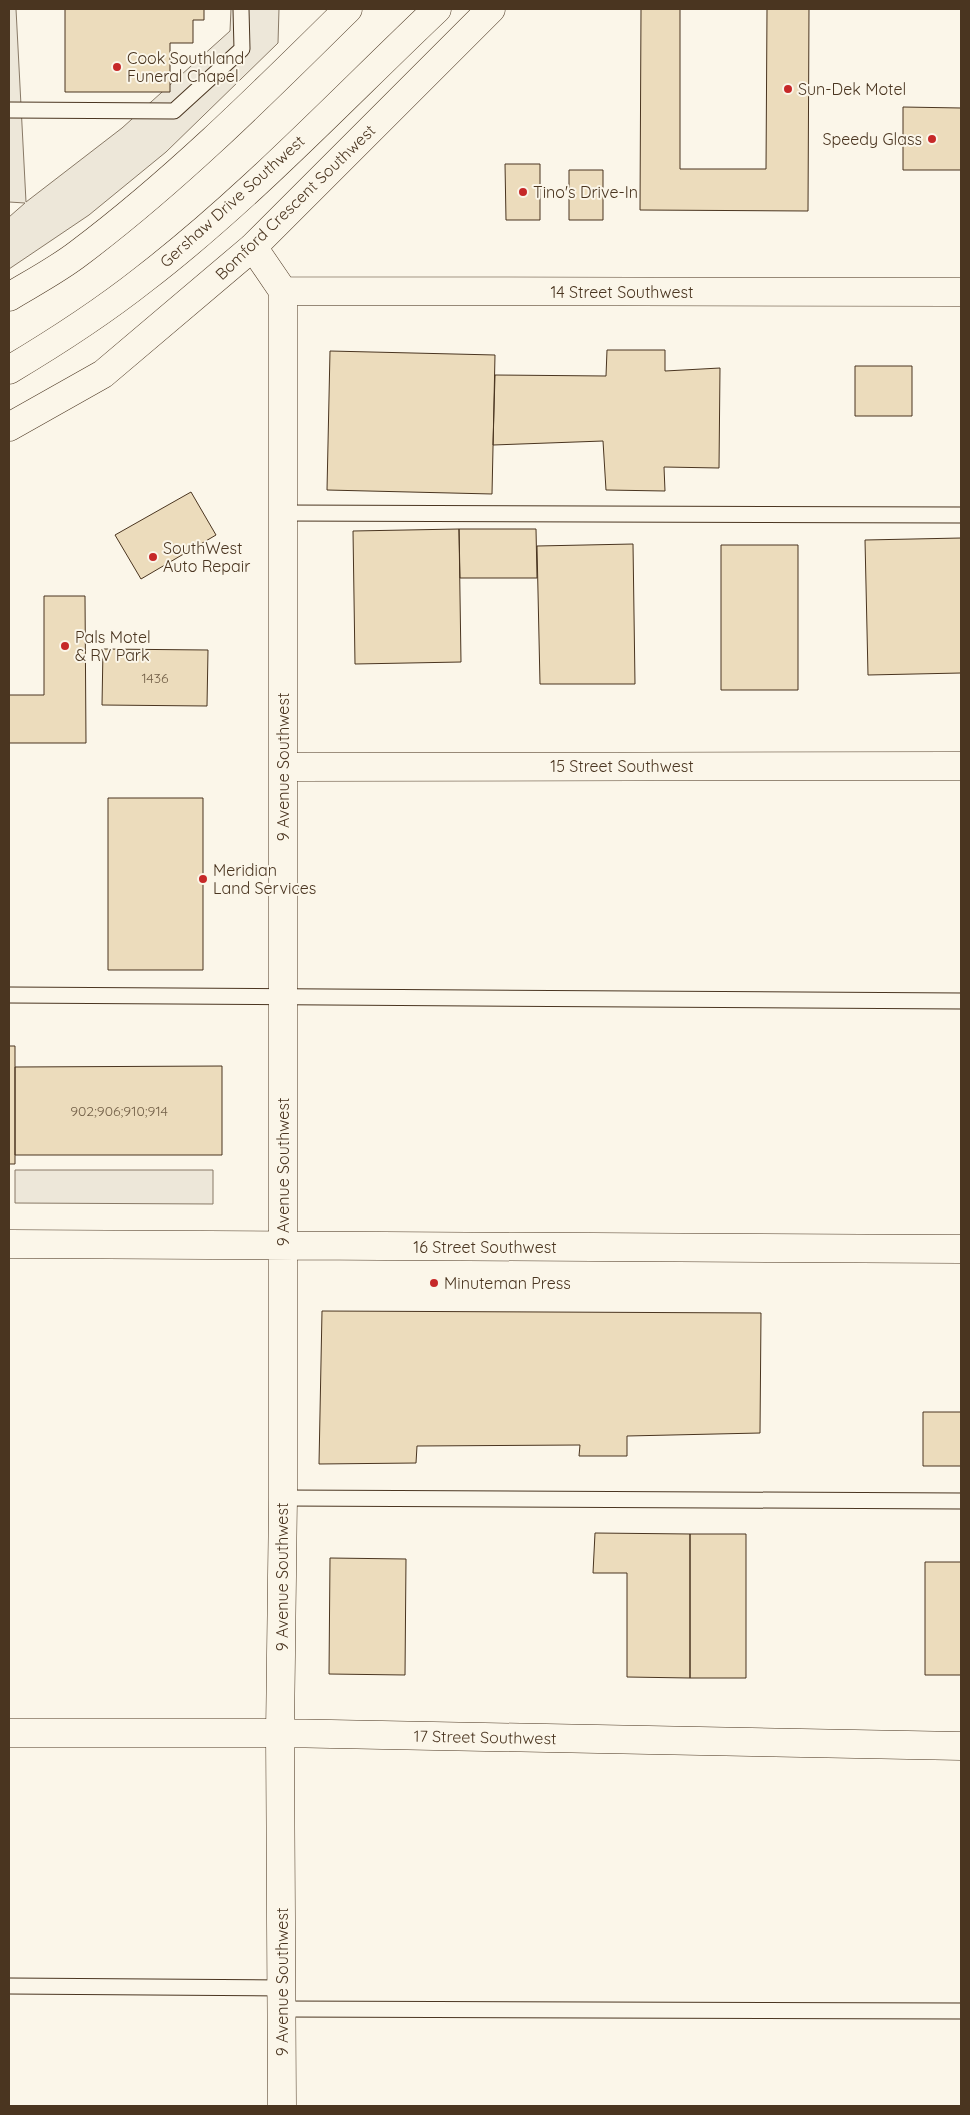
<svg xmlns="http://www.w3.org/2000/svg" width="970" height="2115" font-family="Quicksand,sans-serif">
<rect width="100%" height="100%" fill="#fbf6e9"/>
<path fill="#ede7d9" stroke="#887966" d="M 9,9 L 16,9 L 26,202 L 122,128 L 230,31 L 231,9 L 279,9 L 278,43 L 166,152 L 89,215 L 9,269 L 9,217 L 25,203 L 9,202 Z
M 15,1170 L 213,1170 L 213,1204 L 15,1203 Z"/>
<path fill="#ecdcbc" stroke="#4a3520" d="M 65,9 L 204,9 L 204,20 L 193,20 L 193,43 L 170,43 L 170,92 L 65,92 Z
M 641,9 L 680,9 L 680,169 L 766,169 L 767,9 L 809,9 L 808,211 L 640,210 Z
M 903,107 L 961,108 L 961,170 L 903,170 Z
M 505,164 L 540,164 L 540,220 L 506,220 Z
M 569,170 L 603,170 L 603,220 L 569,220 Z
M 607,350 L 665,350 L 665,371 L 720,368 L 719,468 L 664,467 L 665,491 L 606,490 L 603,441 L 493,445 L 495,375 L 606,376 Z
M 330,351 L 495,355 L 492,494 L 327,490 Z
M 855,366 L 912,366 L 912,416 L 855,416 Z
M 191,492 L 216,535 L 141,579 L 115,535 Z
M 459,529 L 536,529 L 537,578 L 460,578 Z
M 459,529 L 461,662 L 355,664 L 353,531 Z
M 961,538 L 961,673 L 868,675 L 865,540 Z
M 633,544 L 635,684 L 540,684 L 537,546 Z
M 721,545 L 798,545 L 798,690 L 721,690 Z
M 44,596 L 85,596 L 86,743 L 9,743 L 9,695 L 44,695 Z
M 103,649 L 208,650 L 207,706 L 102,705 Z
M 108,798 L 203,798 L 203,970 L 108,970 Z
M 9,1046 L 15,1046 L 15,1164 L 9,1164 Z
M 222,1066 L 222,1155 L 15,1155 L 15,1067 Z
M 322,1311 L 761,1313 L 760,1433 L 627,1436 L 627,1456 L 579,1456 L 580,1445 L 417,1446 L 416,1463 L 319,1464 Z
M 923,1412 L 961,1412 L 961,1466 L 923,1466 Z
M 595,1533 L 690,1534 L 690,1678 L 627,1677 L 627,1573 L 593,1573 Z
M 690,1534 L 746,1534 L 746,1678 L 690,1678 Z
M 330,1558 L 406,1559 L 405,1675 L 329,1674 Z
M 925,1562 L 961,1562 L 961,1675 L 925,1675 Z"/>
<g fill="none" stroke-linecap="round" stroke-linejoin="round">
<g stroke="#4a3520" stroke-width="17">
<path id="service" d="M 9,110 L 174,111 L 242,49 L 241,9
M 283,513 L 961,515
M 9,995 L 961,1001
M 283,1498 L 961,1501
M 9,1986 L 282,1988
M 282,2009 L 961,2011"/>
</g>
<g stroke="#4a3520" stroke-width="29">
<path id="minor" d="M 253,247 L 283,291 L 283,1498 L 280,1733 L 282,2106
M 283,291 L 961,292
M 9,427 L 103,374 L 253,247 L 491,9
M 283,767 L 961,766
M 9,1244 L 961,1249
M 9,1733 L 280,1733 L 961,1746"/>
</g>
<g stroke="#4a3520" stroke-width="29">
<path id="trunk" d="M 9,297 C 32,283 57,270 79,253 C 176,180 262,94 348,9
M 9,370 C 56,342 101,313 144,279 C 248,199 342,99 437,9"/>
</g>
<use href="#service" stroke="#fbf6e9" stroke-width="15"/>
<use href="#minor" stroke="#fbf6e9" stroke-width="28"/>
<use href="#trunk" stroke="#fbf6e9" stroke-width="28"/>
</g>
<g fill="#c62828" stroke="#fbf6e9" stroke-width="2">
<circle cx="117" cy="67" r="5"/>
<circle cx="788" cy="89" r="5"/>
<circle cx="932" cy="139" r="5"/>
<circle cx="523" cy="192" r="5"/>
<circle cx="153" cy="557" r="5"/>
<circle cx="65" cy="646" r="5"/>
<circle cx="203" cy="879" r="5"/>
<circle cx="434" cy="1283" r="5"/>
</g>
<g text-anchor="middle" stroke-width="4" stroke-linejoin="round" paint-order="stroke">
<g font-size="14" fill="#725f47">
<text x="155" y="683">1436</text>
<text x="119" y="1116">902;906;910;914</text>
</g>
<g font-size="16" fill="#4a3520" stroke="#fbf6e9" text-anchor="start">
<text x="127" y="64">Cook Southland<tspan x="127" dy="18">Funeral Chapel</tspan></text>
<text x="798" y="95">Sun-Dek Motel</text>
<text x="922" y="145" text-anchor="end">Speedy Glass</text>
<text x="533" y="198">Tino's Drive-In</text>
<text x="163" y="554">SouthWest<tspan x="163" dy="18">Auto Repair</tspan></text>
<text x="75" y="643">Pals Motel<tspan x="75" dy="18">&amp; RV Park</tspan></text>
<text x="213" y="876">Meridian<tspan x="213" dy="18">Land Services</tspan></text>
<text x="444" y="1289">Minuteman Press</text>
</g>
<g font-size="16" fill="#4a3520" stroke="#fbf6e9">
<text transform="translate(232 201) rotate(-42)" y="6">Gershaw Drive Southwest</text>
<text transform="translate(295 202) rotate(-44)" y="6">Bomford Crescent Southwest</text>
<text x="622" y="298">14 Street Southwest</text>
<text x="622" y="772">15 Street Southwest</text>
<text transform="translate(283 767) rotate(-90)" y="6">9 Avenue Southwest</text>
<text transform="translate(283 1172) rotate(-90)" y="6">9 Avenue Southwest</text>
<text x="485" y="1253">16 Street Southwest</text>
<text transform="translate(282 1577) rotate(-90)" y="6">9 Avenue Southwest</text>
<text transform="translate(485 1737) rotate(1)" y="6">17 Street Southwest</text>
<text transform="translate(282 1982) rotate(-90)" y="6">9 Avenue Southwest</text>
</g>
</g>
<rect width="970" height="2115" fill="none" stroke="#4a3520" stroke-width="20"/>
</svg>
